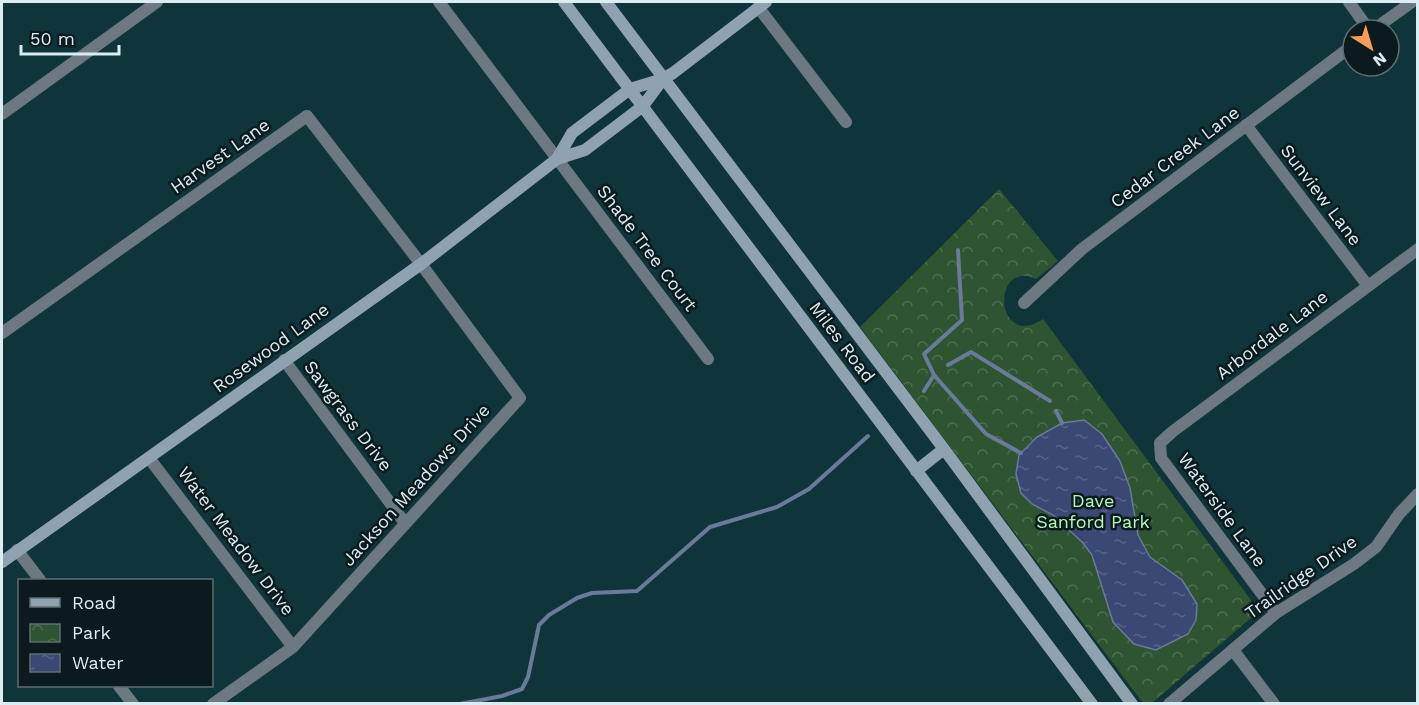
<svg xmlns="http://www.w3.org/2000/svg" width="1419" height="705" font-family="'Work Sans',sans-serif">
<defs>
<pattern id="park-crowns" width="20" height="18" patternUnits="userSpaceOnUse" patternTransform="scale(1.5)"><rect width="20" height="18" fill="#2f5431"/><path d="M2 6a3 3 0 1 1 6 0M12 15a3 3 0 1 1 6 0" fill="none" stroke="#4d6d4f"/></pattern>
<pattern id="water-ripples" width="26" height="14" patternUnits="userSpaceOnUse" patternTransform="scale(1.5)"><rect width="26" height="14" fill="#3a4874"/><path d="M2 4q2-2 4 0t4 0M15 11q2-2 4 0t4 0" fill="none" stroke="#566388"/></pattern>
</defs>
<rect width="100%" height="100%" fill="#0f353a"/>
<path fill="url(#park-crowns)" d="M 999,189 L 1058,261 L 1036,279 C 990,259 995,351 1043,319 L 1259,611 L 1152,703 L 1143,703 L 860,327 Z"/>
<path fill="url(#water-ripples)" stroke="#6a7a9a" stroke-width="1.5" d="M 1084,420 L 1102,434 L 1120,461 L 1130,488 L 1138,535 L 1150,557 L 1182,580 L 1197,604 L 1196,620 L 1188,634 L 1156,650 L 1134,644 L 1113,622 L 1092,555 L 1083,543 L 1053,515 L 1032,504 L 1021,493 L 1016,474 L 1019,455 L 1037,437 L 1062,423 Z"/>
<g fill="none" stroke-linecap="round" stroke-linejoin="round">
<path stroke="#6a7a9a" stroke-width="4" d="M 948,365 L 971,352 L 1050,401
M 934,375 L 924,354 L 962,320 L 958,250
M 924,391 L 934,375 L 986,434 L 1021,453
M 1056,411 L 1062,423
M 460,704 L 502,696 L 522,689 L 528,677 L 539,625 L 549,615 L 577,598 L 592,593 L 637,591 L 710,527 L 777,507 L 809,489 L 868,436"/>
<path stroke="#6d7981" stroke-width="12" d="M 439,2 L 708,359
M 1349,2 L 1369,30
M 758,7 L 846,122
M 1373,30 L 1412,2
M 2,114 L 157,2
M 1246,125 L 1368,286
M 1024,303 L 1082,249 L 1353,45
M 2,333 L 307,116 L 421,264 L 520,398 L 293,647 L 213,704
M 284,360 L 405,523
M 149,458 L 293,647
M 17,550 L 40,580
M 1276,613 L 1161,458 L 1160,443 L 1172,432 L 1418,249
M 1233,650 L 1274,704
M 119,686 L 133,704
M 1169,704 L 1276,613 L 1354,564 L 1376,547 L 1399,514 L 1418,494"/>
<path stroke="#8fa2af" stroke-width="12" d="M 564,2 L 1092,704
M 606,2 L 944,449 L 1132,704
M 557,159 L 572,133 L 630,89 L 663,79 L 673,73 L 766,2
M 916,471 L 944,449
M 2,562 L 421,264 L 557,159 L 585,150 L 643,106 L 663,79"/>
</g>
<g text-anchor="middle" stroke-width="5" stroke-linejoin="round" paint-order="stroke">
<g font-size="18" fill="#daeef1" stroke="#0b1a1c">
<text transform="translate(220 156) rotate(-35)" y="6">Harvest Lane</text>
<text transform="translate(1175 157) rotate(-37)" y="6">Cedar Creek Lane</text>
<text transform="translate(1321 195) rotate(53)" y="6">Sunview Lane</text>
<text transform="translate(647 248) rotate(53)" y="6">Shade Tree Court</text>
<text transform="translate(1272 335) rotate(-37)" y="6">Arbordale Lane</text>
<text transform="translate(842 342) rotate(53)" y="6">Miles Road</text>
<text transform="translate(271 348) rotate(-36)" y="6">Rosewood Lane</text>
<text transform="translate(348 416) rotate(53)" y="6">Sawgrass Drive</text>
<text transform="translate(416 485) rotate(-48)" y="6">Jackson Meadows Drive</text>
<text transform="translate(1222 510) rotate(54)" y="6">Waterside Lane</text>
<text transform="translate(236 541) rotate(53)" y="6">Water Meadow Drive</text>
<text transform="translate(1301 577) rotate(-35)" y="6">Trailridge Drive</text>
</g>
<g font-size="18" fill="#b6f7b8" stroke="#0b1a1c">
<text x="1093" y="507">Dave<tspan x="1093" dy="21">Sanford Park</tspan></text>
</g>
</g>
<rect width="1419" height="705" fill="none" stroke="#daeef1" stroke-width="6"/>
<rect x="18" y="579" width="195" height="108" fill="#0b1a1c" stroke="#5e6f71" stroke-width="1.5"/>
<rect x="30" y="598" width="30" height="9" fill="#8fa2af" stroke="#5e6f71" stroke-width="1.5"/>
<text x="72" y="609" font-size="18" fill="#daeef1">Road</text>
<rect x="30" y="624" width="30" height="18" fill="url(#park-crowns)" stroke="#5e6f71" stroke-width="1.5"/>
<text x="72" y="639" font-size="18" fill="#daeef1">Park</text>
<rect x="30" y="654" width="30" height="18" fill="url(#water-ripples)" stroke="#5e6f71" stroke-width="1.5"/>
<text x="72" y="669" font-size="18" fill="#daeef1">Water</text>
<g transform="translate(1371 48) rotate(143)"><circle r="28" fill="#0b1a1c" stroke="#5e6f71" stroke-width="1.5"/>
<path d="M0-4.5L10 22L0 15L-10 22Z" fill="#ff9b5a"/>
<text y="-9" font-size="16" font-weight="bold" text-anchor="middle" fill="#daeef1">N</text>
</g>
<path d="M21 45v9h98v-9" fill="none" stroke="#daeef1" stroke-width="3"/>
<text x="30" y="45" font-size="18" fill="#daeef1" stroke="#0b1a1c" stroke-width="4.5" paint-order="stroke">50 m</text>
</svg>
